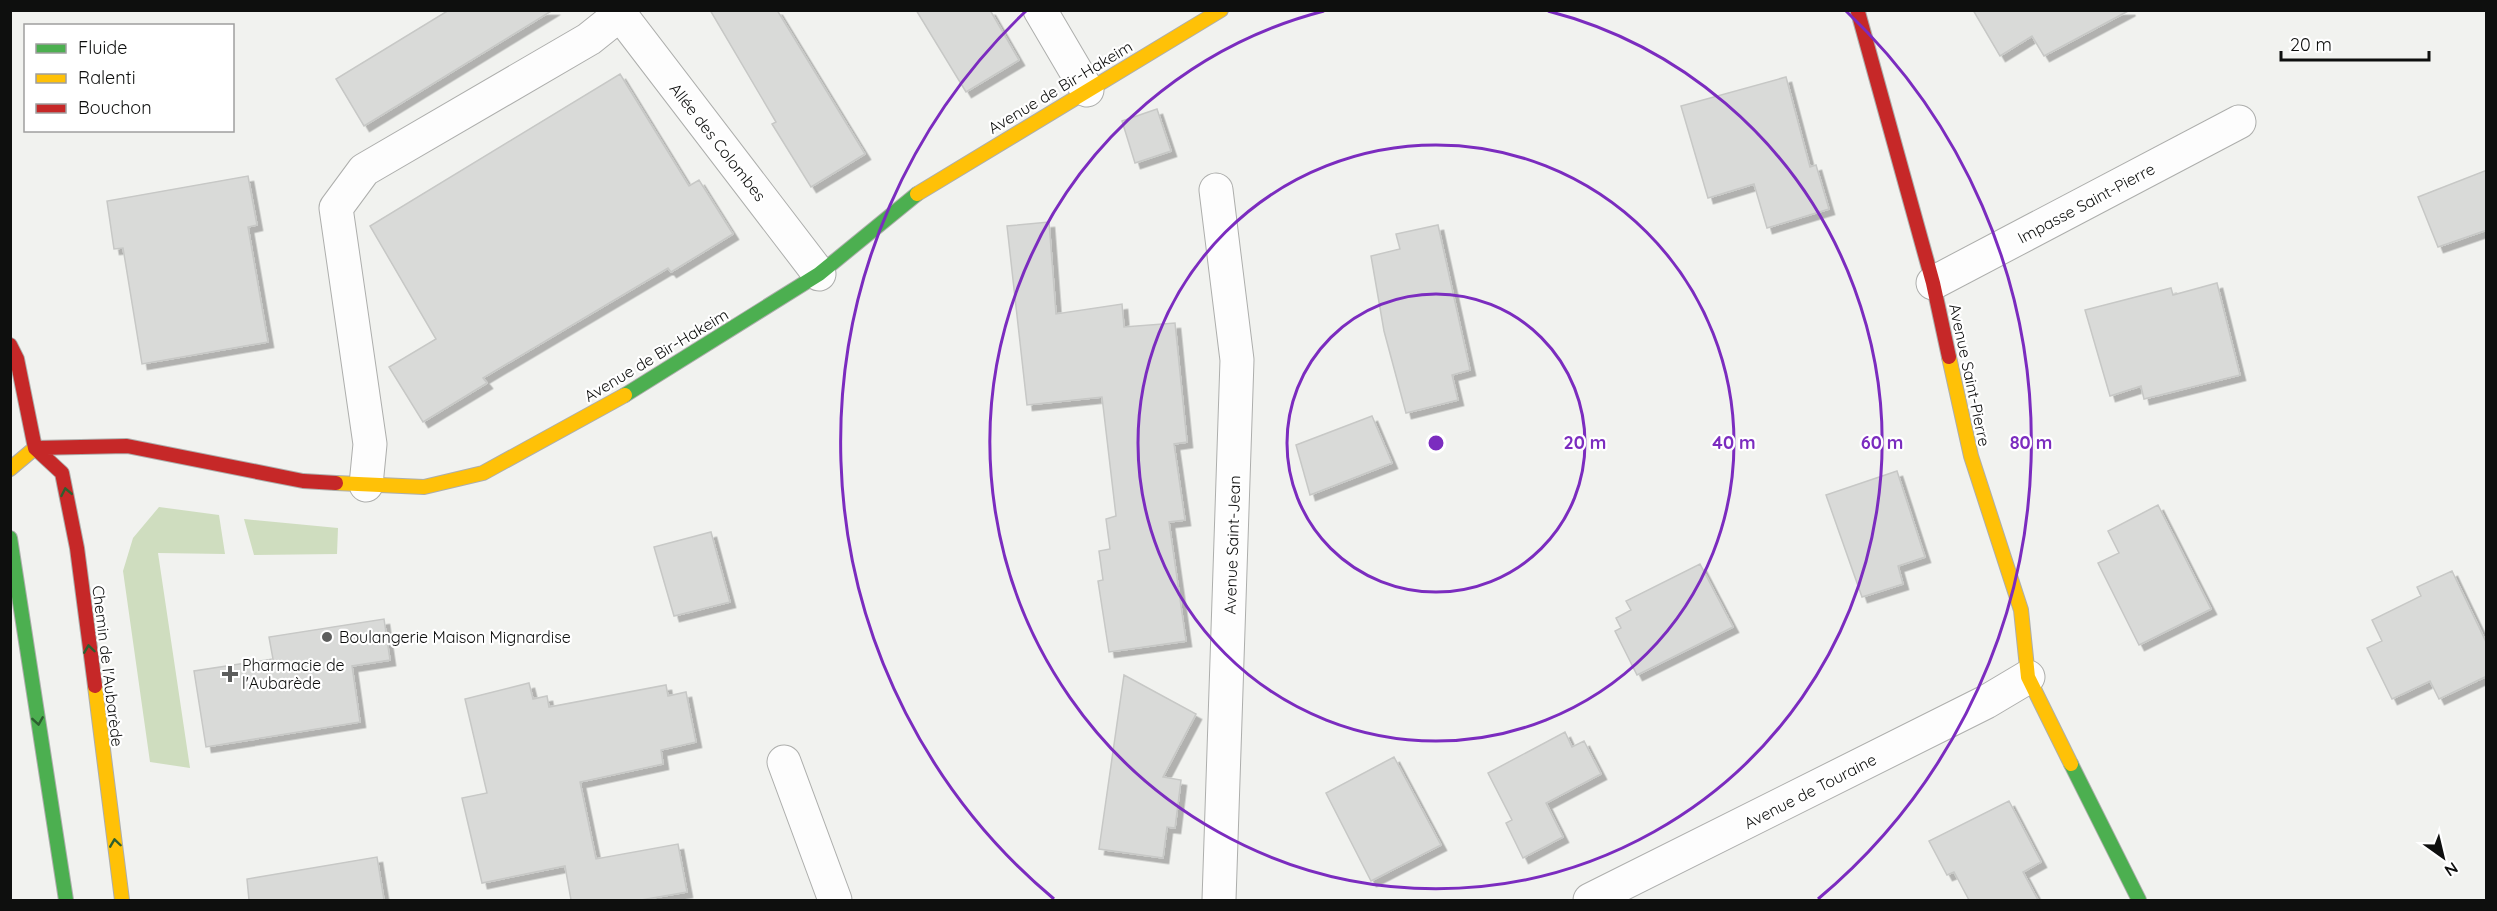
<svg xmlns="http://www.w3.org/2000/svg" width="2497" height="911" font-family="Quicksand,sans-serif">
<defs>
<filter id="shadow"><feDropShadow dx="5.5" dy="5.5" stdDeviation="0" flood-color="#0004"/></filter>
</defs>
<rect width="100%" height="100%" fill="#f1f2ef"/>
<path fill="#cfddbf" d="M 159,507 L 219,515 L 225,554 L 158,553 L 190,768 L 150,762 L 123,571 L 133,538 Z
M 244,519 L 338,528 L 337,554 L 254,555 Z"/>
<path fill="#d9dad8" stroke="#c7c8c6" stroke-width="1.5" filter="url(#shadow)" d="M 449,10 L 553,10 L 364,126 L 336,79 Z
M 710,10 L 777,10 L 865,154 L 811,187 L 772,124 L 776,122 Z
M 916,10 L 990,10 L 1019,60 L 966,92 Z
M 1973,10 L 2130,10 L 2044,56 L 2032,36 L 2000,56 Z
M 620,74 L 689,186 L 699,180 L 733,234 L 671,272 L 668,268 L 483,378 L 487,383 L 423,422 L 389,367 L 436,339 L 370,226 Z
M 1786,77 L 1810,167 L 1816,165 L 1829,209 L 1767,228 L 1754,184 L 1708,198 L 1681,106 Z
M 1157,109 L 1171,151 L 1135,163 L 1122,121 Z
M 2487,170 L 2487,230 L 2438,247 L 2418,197 Z
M 248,176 L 257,225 L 248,227 L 268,342 L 142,364 L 123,248 L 114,249 L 107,201 Z
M 1049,222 L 1056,314 L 1122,304 L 1124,327 L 1175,323 L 1187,442 L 1174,444 L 1185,520 L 1169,522 L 1186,641 L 1109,652 L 1098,581 L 1103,580 L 1099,551 L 1110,549 L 1106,519 L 1116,516 L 1102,397 L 1027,405 L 1007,226 Z
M 1438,225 L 1470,370 L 1452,375 L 1458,400 L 1406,413 L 1384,331 L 1371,256 L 1400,249 L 1396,234 Z
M 2217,283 L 2240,375 L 2144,399 L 2141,386 L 2110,396 L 2085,310 L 2171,288 L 2173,295 Z
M 1372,416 L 1392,463 L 1310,495 L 1296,445 Z
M 1897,471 L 1925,557 L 1898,566 L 1903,584 L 1862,597 L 1826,495 Z
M 2158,505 L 2211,609 L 2139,645 L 2098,563 L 2119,553 L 2108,531 Z
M 711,532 L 730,602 L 674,616 L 654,547 Z
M 1700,564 L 1733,627 L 1637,675 L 1615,631 L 1621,628 L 1616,618 L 1631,610 L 1626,601 Z
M 2452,571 L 2487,644 L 2487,676 L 2439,699 L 2430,681 L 2392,699 L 2367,648 L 2382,641 L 2372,620 L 2421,596 L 2417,587 Z
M 384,619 L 390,660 L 352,666 L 360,722 L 206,747 L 194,671 L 273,659 L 269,637 Z
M 1124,675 L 1196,714 L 1163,777 L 1181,780 L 1175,828 L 1167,827 L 1163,858 L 1099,849 Z
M 529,683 L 533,699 L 547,696 L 549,707 L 666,685 L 668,696 L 686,692 L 696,742 L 661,750 L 663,764 L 580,782 L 596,859 L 678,844 L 687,892 L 641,900 L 571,900 L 565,866 L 482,883 L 462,798 L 487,793 L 465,699 Z
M 1565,732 L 1572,747 L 1584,741 L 1601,774 L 1546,803 L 1563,837 L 1523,858 L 1506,823 L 1512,820 L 1488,773 Z
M 1394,757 L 1441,845 L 1371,881 L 1326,793 Z
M 2009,801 L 2041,862 L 2023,872 L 2038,900 L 1969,900 L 1954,872 L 1947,875 L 1929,841 Z
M 377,857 L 384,900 L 249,900 L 247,879 Z"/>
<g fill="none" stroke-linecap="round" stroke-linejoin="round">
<g stroke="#adaeac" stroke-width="35">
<path id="street" d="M 617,10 L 819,274
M 1040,10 L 1087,90
M 1216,190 L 1237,360 L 1219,900
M 1933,283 L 2239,122
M 366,485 L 370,444 L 336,208 L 364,170 L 589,39 L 619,15
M 784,762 L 835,900
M 1590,900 L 1986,702 L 2028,677"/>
</g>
<g stroke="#adaeac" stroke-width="16">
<path id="fast" d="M 625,395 L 819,274 L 917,194
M 10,538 L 66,900
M 2071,764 L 2139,900"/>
</g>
<g stroke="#adaeac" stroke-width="16">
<path id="slow" d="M 917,194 L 1221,10
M 1949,357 L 1971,456 L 2021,610 L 2028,677 L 2071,764
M 10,469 L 35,448
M 336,483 L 424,487 L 483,473 L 625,395
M 95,686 L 122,900"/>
</g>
<g stroke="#adaeac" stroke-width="16">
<path id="jam" d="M 1858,12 L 1933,283 L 1949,357
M 10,345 L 17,359 L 35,448 L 62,473 L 77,548 L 95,686
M 35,448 L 127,446 L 303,481 L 336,483"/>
</g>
<use href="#street" stroke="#fdfdfd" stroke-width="33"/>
<use href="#fast" stroke="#4caf50" stroke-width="14"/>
<use href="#slow" stroke="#ffc107" stroke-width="14"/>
<use href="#jam" stroke="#c62828" stroke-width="14"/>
</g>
<defs><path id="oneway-chevron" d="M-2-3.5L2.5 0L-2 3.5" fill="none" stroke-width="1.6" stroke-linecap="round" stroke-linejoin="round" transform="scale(1.5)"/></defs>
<g stroke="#2d5f2f">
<use href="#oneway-chevron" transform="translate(66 492) rotate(-101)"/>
<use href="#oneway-chevron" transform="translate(89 649) rotate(-98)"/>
<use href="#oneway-chevron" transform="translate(38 721) rotate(81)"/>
<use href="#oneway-chevron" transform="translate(115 843) rotate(-98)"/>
</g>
<g fill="none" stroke="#7b2cbf" stroke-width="3">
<circle cx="1436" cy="443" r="149"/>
<circle cx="1436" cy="443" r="298"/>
<path d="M1548 11A446 446 0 1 1 1324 11"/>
<path d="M1054 899A595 595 0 0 1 1026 11M1846 11A595 595 0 0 1 1818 899"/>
</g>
<g fill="#5d5e5d" stroke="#fff" stroke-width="2">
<circle cx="327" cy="637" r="6"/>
<path d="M227 665h6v6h6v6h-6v6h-6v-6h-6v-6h6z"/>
</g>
<g text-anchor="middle" stroke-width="4.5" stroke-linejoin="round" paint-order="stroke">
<g font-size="16" fill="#0e0f0e" stroke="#fff">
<text transform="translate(1060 87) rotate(-31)" y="6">Avenue de Bir-Hakeim</text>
<text transform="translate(718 142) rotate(52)" y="6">Allée des Colombes</text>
<text transform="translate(2086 203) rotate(-28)" y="6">Impasse Saint-Pierre</text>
<text transform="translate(656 355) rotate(-31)" y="6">Avenue de Bir-Hakeim</text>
<text transform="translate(1970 375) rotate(78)" y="6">Avenue Saint-Pierre</text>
<text transform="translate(1232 545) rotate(-88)" y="6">Avenue Saint-Jean</text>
<text transform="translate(108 666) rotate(83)" y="6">Chemin de l'Aubarède</text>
<text transform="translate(1810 791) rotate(-27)" y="6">Avenue de Touraine</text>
</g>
<g font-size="16" fill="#0e0f0e" stroke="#fff" text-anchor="start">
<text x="339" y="643">Boulangerie Maison Mignardise</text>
<text x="242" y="671">Pharmacie de<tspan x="242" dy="18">l'Aubarède</tspan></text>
</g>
</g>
<circle cx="1436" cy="443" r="9" fill="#7b2cbf" stroke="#fff" stroke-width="3"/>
<g font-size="18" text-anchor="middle" font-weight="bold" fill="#7b2cbf" stroke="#fff" stroke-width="4.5" stroke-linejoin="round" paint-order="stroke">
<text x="1585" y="449">20 m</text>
<text x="1734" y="449">40 m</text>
<text x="1882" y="449">60 m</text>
<text x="2031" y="449">80 m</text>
</g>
<rect width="2497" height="911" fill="none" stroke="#0e0f0e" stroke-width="24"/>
<rect x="24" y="24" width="210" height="108" fill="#ffffff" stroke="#9f9f9f" stroke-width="1.5"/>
<rect x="36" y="44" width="30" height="9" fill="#4caf50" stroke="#9f9f9f" stroke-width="1.5"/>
<text x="78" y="54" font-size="18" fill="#0e0f0e">Fluide</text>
<rect x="36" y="74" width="30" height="9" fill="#ffc107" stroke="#9f9f9f" stroke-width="1.5"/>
<text x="78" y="84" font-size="18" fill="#0e0f0e">Ralenti</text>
<rect x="36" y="104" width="30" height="9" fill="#c62828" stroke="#9f9f9f" stroke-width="1.5"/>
<text x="78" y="114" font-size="18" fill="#0e0f0e">Bouchon</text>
<g transform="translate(2443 857) rotate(146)" stroke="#ffffff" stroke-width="4.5" paint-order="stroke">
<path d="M0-4.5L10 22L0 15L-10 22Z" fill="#0e0f0e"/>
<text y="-9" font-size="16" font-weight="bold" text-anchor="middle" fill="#0e0f0e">N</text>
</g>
<path d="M2281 51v9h148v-9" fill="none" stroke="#0e0f0e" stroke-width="3"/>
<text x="2290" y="51" font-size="18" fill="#0e0f0e" stroke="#ffffff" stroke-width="4.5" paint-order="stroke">20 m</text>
</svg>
